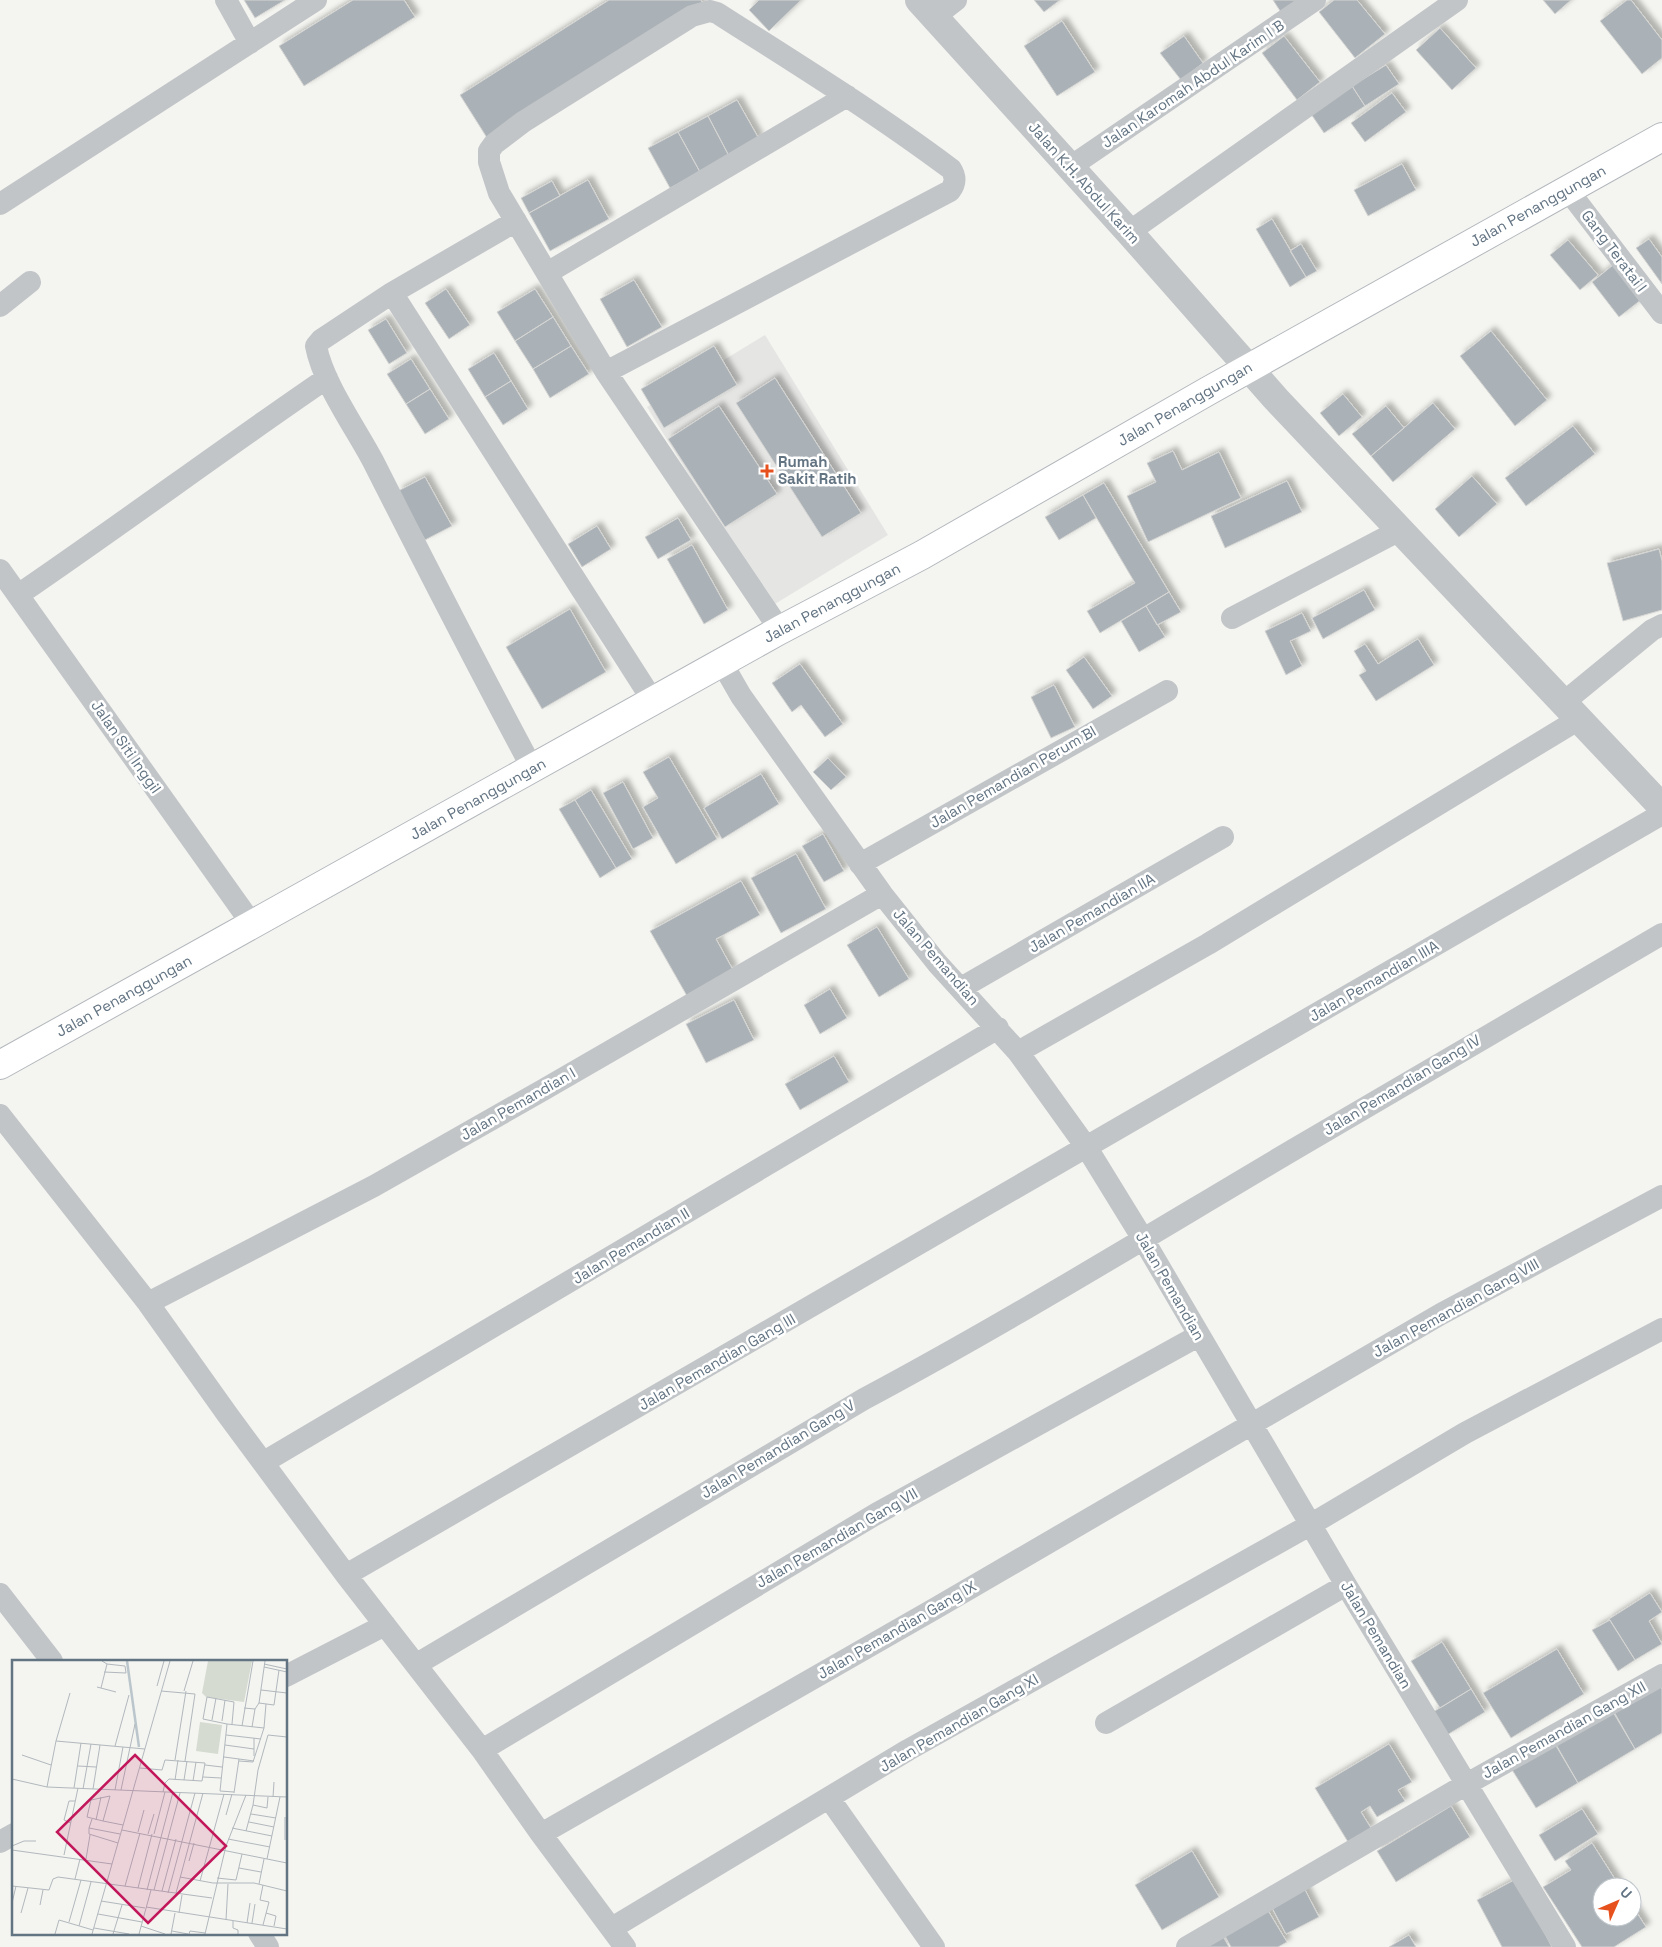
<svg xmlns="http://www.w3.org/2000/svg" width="1662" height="1947" font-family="'Space Grotesk',sans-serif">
<defs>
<filter id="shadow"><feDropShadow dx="4.5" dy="-4.5" stdDeviation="2.5" flood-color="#0004"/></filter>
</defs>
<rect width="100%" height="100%" fill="#f4f4f0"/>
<path fill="#e5e6e4" d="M 765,335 L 888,535 L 770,607 L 647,407 Z"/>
<path fill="#abb2b7" stroke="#d5d5d3" filter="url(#shadow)" d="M 244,0 L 285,0 L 255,18 Z
M 353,0 L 404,0 L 415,17 L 304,86 L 279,46 Z
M 609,0 L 701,0 L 703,4 L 489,141 L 460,95 Z
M 759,0 L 801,0 L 769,31 L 749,10 Z
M 1034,0 L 1060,0 L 1044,12 Z
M 1273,0 L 1300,0 L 1282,14 Z
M 1334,0 L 1357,0 L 1385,34 L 1355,58 L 1319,12 Z
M 1543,0 L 1571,0 L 1555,14 Z
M 1627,0 L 1631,0 L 1662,40 L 1662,58 L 1642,74 L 1600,21 Z
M 1062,21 L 1095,72 L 1057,96 L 1024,46 Z
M 1440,28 L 1476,68 L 1452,90 L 1416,50 Z
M 1184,36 L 1203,63 L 1181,80 L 1160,53 Z
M 1284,36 L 1320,82 L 1297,100 L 1262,53 Z
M 1386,65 L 1399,84 L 1365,106 L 1352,86 Z
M 1352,86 L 1365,106 L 1324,133 L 1311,114 Z
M 1392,93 L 1406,112 L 1365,142 L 1351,123 Z
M 737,100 L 759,139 L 729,156 L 708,116 Z
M 708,116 L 729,156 L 700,172 L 678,132 Z
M 678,132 L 700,172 L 670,188 L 648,148 Z
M 1402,164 L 1416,190 L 1368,216 L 1354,190 Z
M 588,180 L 609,219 L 550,251 L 529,213 Z
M 552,181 L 560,196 L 529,213 L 521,198 Z
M 1272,219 L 1306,277 L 1290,287 L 1256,229 Z
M 1649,239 L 1662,257 L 1662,284 L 1636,248 Z
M 1568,240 L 1598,275 L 1580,290 L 1550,255 Z
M 1301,244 L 1317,271 L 1306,277 L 1290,251 Z
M 1618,261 L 1646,296 L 1619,317 L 1592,282 Z
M 634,280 L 662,327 L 627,347 L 600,299 Z
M 446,289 L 470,325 L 449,339 L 425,303 Z
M 535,289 L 553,317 L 515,341 L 497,312 Z
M 553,317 L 571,346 L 533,369 L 515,341 Z
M 386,319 L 407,353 L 389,364 L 368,330 Z
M 1491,331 L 1547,400 L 1515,426 L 1460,356 Z
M 571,346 L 589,374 L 550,398 L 533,369 Z
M 714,346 L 737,385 L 664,428 L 641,389 Z
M 494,353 L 511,381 L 485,397 L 468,369 Z
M 411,359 L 430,389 L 406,404 L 387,374 Z
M 775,378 L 861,513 L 822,537 L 736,403 Z
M 511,381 L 528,409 L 503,425 L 485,397 Z
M 430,389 L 449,419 L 425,434 L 406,404 Z
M 1343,394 L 1362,417 L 1339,436 L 1320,413 Z
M 1433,403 L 1455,429 L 1393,482 L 1371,456 Z
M 719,406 L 777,494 L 725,527 L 668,439 Z
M 1386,406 L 1404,428 L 1371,456 L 1352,434 Z
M 1573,426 L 1595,454 L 1526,506 L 1505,478 Z
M 1173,451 L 1182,470 L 1219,452 L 1241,498 L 1148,542 L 1127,496 L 1156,482 L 1147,463 Z
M 1472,476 L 1497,504 L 1459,537 L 1435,509 Z
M 425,477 L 452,526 L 425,540 L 398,491 Z
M 1287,481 L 1302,512 L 1225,548 L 1211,516 Z
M 1104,483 L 1169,592 L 1100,633 L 1087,611 L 1135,583 L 1083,495 Z
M 1083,495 L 1096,518 L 1059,540 L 1045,517 Z
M 678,518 L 691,540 L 658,559 L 645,537 Z
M 597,526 L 611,549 L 582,567 L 568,544 Z
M 692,545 L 728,610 L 704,624 L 667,559 Z
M 1659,549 L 1662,561 L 1662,610 L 1623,621 L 1607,563 Z
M 1364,590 L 1375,610 L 1323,639 L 1312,618 Z
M 1169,592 L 1181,612 L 1157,625 L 1146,606 Z
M 1146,606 L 1165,637 L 1139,652 L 1121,621 Z
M 570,609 L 606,672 L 542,709 L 506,647 Z
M 1302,613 L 1311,631 L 1290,641 L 1302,666 L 1286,675 L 1265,631 Z
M 1418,639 L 1434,665 L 1376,701 L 1359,675 L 1366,671 L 1354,651 L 1365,644 L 1378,664 Z
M 1084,657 L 1112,696 L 1093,709 L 1066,670 Z
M 800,664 L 843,724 L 825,737 L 801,705 L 792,712 L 772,683 Z
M 1054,685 L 1075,727 L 1051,738 L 1031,697 Z
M 669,757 L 717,839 L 676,864 L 643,807 L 658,798 L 643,772 Z
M 828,758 L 846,777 L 831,790 L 813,772 Z
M 761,774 L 779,804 L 722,839 L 704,808 Z
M 623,782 L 653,838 L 633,849 L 603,793 Z
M 591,790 L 632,859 L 616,868 L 575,800 Z
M 575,800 L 616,868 L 600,878 L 559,809 Z
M 823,834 L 844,871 L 824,882 L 802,846 Z
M 796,854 L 826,909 L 781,933 L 751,878 Z
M 741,881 L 760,915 L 716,939 L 733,970 L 687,996 L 650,931 Z
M 877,927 L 909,979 L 879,997 L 847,945 Z
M 830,989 L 847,1018 L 820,1034 L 804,1005 Z
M 734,1000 L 754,1040 L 706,1063 L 686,1024 Z
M 834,1056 L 849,1082 L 800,1110 L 785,1084 Z
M 1650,1593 L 1662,1612 L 1649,1621 L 1662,1644 L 1635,1660 L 1609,1619 Z
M 1610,1620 L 1635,1660 L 1618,1671 L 1592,1630 Z
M 1442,1642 L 1471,1689 L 1440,1708 L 1411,1661 Z
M 1557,1649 L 1584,1694 L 1511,1738 L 1483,1693 Z
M 1658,1683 L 1662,1689 L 1662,1733 L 1635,1749 L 1613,1710 Z
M 1471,1689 L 1485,1712 L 1447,1735 L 1433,1712 Z
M 1610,1707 L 1635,1749 L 1578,1783 L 1554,1741 Z
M 1552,1739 L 1578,1783 L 1536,1808 L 1509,1765 Z
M 1389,1744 L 1412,1782 L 1398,1790 L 1405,1801 L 1377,1817 L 1370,1806 L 1361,1812 L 1371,1828 L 1348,1842 L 1315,1788 Z
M 1451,1806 L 1470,1837 L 1396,1882 L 1377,1851 Z
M 1582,1809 L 1598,1834 L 1555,1861 L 1539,1835 Z
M 1592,1843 L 1620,1887 L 1602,1887 L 1602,1917 L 1632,1917 L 1632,1905 L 1646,1927 L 1614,1947 L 1582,1947 L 1543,1887 L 1571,1870 L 1565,1861 Z
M 1192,1851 L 1219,1897 L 1162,1930 L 1135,1885 Z
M 1516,1879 L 1552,1947 L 1502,1947 L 1477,1900 Z
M 1302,1884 L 1319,1917 L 1286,1934 L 1269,1902 Z
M 1264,1904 L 1287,1942 L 1278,1947 L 1231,1947 L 1221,1929 Z
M 1220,1931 L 1229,1947 L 1194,1947 Z
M 1409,1935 L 1416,1947 L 1389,1947 Z"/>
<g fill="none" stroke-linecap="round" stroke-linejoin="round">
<g stroke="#b3b8bd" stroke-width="30">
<path id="secondary" d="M 0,1065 L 780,630 L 922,555 L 1208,391 L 1662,137"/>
</g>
<path stroke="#c1c5c8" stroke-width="22" d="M 226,0 L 250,43
M 934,17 L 956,0
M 1070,167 L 1315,0
M 1567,189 L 1662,313
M 0,204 L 316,0
M 516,221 L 392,293 L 653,701
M 1129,232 L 1457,0
M 547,273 L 847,96
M 392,293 L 321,340 L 316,346 C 323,383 355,427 373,461 C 425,564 478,667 532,768
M 0,306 L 30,282
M 606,372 L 950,191 C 956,183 956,177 951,169 C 876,113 796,63 717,13 L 710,11 L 692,16 L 523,122 L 494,144 L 489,151 L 489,162 L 499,193 L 606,372 L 780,630
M 0,570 L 252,924
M 18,595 C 122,524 223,449 327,378
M 1232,618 L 1400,530
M 722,663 L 741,696 L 882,894 L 937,963 L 1018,1052 L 1087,1148 L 1143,1239 L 1346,1585 L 1565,1947
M 1563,703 L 1652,630 L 1662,625
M 860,864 L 1167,691
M 961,988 L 1223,837
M 1018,1052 L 1208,944 L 1579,719
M 0,1115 L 148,1303 L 227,1414 L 346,1575 L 482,1750 L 541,1834 L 625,1947
M 148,1303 L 374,1186 L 543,1090 L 882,894
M 264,1462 L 998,1028
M 346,1575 L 1662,814
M 0,1594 L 52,1661
M 417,1664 L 864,1399 C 1010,1321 1151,1234 1293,1150 C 1416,1077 1539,1005 1662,934
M 286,1676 L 385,1625
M 1106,1723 L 1346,1585
M 482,1750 L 876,1514 L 1198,1336
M 829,1798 L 934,1947
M 541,1834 L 936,1608 L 1441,1314 L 1662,1196
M 0,1842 L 14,1834
M 612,1928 L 908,1750 L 1310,1525 L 1465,1433 L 1662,1329
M 259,1933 L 268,1947
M 1187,1947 L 1465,1785 L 1662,1675"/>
<path stroke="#c1c5c8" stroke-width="28" d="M 919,0 L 1129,232 L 1276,399 L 1662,807"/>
<use href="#secondary" stroke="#fff" stroke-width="28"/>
</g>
<path fill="#e7511d" stroke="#fff" stroke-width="2" d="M764.5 463.5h5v5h5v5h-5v5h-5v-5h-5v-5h5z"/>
<g text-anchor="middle" stroke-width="5" stroke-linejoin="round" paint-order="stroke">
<g font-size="15" fill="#627382" stroke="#fff">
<text transform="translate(1193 84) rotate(-34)" y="5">Jalan Karomah Abdul Karim I B</text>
<text transform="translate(1084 183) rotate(48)" y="5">Jalan K.H. Abdul Karim</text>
<text transform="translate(1538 206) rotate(-29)" y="5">Jalan Penanggungan</text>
<text transform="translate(1614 251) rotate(53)" y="5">Gang Teratai I</text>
<text transform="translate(1185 404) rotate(-30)" y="5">Jalan Penanggungan</text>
<text transform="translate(832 603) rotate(-28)" y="5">Jalan Penanggungan</text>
<text transform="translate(126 747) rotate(55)" y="5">Jalan Siti Inggil</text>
<text transform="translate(1013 777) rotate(-30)" y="5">Jalan Pemandian Perum BI</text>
<text transform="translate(478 799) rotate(-29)" y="5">Jalan Penanggungan</text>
<text transform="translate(1092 913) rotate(-30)" y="5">Jalan Pemandian IIA</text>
<text transform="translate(936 957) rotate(49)" y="5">Jalan Pemandian</text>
<text transform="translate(1374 981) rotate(-30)" y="5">Jalan Pemandian IIIA</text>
<text transform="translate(124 996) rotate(-29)" y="5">Jalan Penanggungan</text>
<text transform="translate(1402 1085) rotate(-31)" y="5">Jalan Pemandian Gang IV</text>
<text transform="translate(518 1104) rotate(-30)" y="5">Jalan Pemandian I</text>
<text transform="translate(631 1246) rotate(-31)" y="5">Jalan Pemandian II</text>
<text transform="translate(1170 1286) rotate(60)" y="5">Jalan Pemandian</text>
<text transform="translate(1456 1308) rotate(-29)" y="5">Jalan Pemandian Gang VIII</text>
<text transform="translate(717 1362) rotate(-30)" y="5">Jalan Pemandian Gang III</text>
<text transform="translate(778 1449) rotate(-31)" y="5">Jalan Pemandian Gang V</text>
<text transform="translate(837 1538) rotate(-30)" y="5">Jalan Pemandian Gang VII</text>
<text transform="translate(897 1630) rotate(-30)" y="5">Jalan Pemandian Gang IX</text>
<text transform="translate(1376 1635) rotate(59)" y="5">Jalan Pemandian</text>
<text transform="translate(959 1723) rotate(-30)" y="5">Jalan Pemandian Gang XI</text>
<text transform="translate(1564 1730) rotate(-29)" y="5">Jalan Pemandian Gang XII</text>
</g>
<g font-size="15" font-weight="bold" fill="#627382" stroke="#fff" text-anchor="start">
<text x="778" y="467">Rumah<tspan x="778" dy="17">Sakit Ratih</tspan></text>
</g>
</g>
<g transform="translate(12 1660)">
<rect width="275" height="275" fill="#f4f4f0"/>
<path d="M 196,1 L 240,1 L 232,42 L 194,37 L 190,33 Z" fill="#d5dbd1"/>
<path d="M 188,62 L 210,65 L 206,94 L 184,91 Z" fill="#d5dbd1"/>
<path fill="none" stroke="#bac6cb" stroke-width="2.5" d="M 115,1 L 127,87"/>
<path fill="none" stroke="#b1b8bd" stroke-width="1" d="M 252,4 L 275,9M 252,7 L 275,12M 92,12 L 114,13 L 113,6 L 95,4M 145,26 L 152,1M 85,27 L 104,32M 89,28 L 95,4 L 90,1M 249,30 L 275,33M 149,31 L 183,34 L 173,101M 172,31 L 181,1M 247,43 L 262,45 L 267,10M 232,48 L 243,49 L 247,43 L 253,1M 200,60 L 204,38M 210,61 L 213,40M 215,64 L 252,68M 220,64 L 222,42 L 195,37 L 191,59 L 215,64 L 208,131 L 222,132M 230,66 L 241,1M 240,67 L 243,49M 214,75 L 249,79M 242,78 L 242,96M 44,81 L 58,33M 213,85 L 242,89M 103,86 L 117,35M 10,95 L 39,105M 212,97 L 242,101M 163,100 L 174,31M 227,101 L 241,102 L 252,68 L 254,44M 193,105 L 210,107M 66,106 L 84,107M 128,108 L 150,110 L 153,100 L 193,103 L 190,121 L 157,119 L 153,123 L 151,132M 191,117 L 209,118M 0,119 L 35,127 L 275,137M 163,120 L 166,100M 172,120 L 175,101M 181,121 L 184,102M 35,127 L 44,81 L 133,89M 62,128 L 69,83M 71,129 L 79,84M 81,129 L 88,85M 103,130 L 111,87M 109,130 L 123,64M 222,133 L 227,99M 261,137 L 262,122M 241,145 L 246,110 L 256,75 L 275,77M 239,154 L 264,158M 214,155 L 220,134M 273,157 L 273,180M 80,159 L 77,168 L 108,174M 84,160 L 89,137M 91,161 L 98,136 L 79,140 L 75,157 L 91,161 L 111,165M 237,162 L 262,167M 59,163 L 52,160 L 57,141 L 63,141M 77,168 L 77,174 L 106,183M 220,168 L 260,176M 110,170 L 275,203M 234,171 L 241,145 L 255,148 L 256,137M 126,172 L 132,150M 136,174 L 142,154M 142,174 L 153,132M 216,179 L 258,187M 0,186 L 12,181 L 24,181M 0,190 L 100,204M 52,195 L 66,128M 74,199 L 78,175M 255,199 L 268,137M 177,201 L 182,183M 227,208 L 249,212M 168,217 L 201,223 L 242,223 L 275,231M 205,218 L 224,220 L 230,194M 63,219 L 68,199M 188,221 L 212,134M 247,224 L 252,199M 0,226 L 37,230 L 41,219 L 46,217 L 200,238M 113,226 L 128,173M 126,228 L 140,174M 135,230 L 161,132M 142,230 L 168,133M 150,231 L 164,179M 156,233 L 183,133M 164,233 L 191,133M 89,241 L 133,248M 0,243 L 4,226M 28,245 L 31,230M 134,247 L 275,269M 9,253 L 16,228M 167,253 L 170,235M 254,253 L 264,256 L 262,266M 86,254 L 130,262M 214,260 L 216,224M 221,261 L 221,268 L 226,270 L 226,274M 57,262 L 69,220M 235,263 L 238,243M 240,263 L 243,244M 251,265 L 257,242 L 248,240 L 251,225M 67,266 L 79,222M 129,266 L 153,274M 82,268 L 117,274M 160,271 L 176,274M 43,274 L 47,260 L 81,270M 80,274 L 158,1M 101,274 L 110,245M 127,274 L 139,230M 159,274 L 163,253M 177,274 L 178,271 L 193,273M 193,274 L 214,186 L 234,135"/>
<path fill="#c2185b" fill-opacity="0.15" stroke="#c2185b" stroke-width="2.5" d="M 123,95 L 214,186 L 136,263 L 45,172 Z"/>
<rect width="275" height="275" fill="none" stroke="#627382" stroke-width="2.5"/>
</g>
<g transform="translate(1617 1902) rotate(45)"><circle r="24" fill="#ffffff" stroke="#c0c7cd"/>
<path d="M0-4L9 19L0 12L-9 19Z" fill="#e7511d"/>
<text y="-8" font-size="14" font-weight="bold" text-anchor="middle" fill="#627382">U</text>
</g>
</svg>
